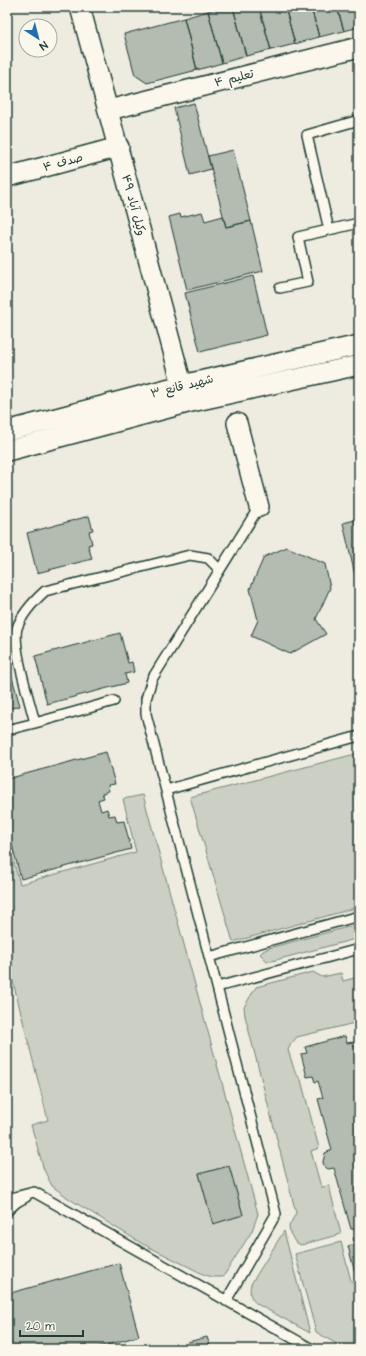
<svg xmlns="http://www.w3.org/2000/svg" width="366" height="1356" font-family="'Architects Daughter','Playpen Sans Arabic',sans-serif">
<rect width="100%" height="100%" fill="#eeece1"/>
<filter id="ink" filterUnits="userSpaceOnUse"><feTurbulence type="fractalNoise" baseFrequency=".025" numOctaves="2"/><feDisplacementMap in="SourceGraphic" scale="8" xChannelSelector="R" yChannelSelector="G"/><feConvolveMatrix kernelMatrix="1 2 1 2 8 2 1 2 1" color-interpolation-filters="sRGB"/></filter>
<g filter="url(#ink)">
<path fill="#cbcfc4" stroke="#75867c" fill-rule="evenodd" d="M 359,753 L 359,907 L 233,942 L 190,797 Z
M 143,795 L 258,1214 L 252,1231 L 223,1277 L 213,1277 L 205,1275 L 141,1243 L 71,1200 L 52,1186 L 44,1170 L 31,1125 L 48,1120 L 7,958 L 7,838 L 20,884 L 136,852 L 123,799 ZM 229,1166 L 243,1215 L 213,1223 L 199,1174 Z
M 359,924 L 359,938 L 272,961 L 267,961 L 260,954 L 263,951 L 269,948 Z
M 313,972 L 322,977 L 341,973 L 343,981 L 354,978 L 359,997 L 359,1022 L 297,1037 L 291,1044 L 288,1050 L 295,1072 L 301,1080 L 319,1148 L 311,1151 L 321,1187 L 329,1186 L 341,1234 L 301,1245 L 295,1242 L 290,1233 L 289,1226 L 296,1213 L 245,1016 L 244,1007 L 256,987 Z
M 284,1231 L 310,1333 L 257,1304 C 250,1298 249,1294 251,1284 Z
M 341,1242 L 351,1281 L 359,1287 L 359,1349 L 345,1349 L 316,1332 L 295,1254 Z"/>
<path fill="#b4bbb0" stroke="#1f3d34" d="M 225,7 L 233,7 L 246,56 L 222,63 L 208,11 Z
M 233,7 L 259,7 L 271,50 L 246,56 Z
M 259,7 L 285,7 L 295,44 L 271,50 Z
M 285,7 L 311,7 L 319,37 L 295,44 Z
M 311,7 L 337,7 L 344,31 L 319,37 Z
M 337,7 L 359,7 L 359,27 L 344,31 Z
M 208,11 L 222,63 L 197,70 L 184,18 Z
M 184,18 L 197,70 L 147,83 L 135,75 L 124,34 Z
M 194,103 L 211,169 L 190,175 L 174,108 Z
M 233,150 L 251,221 L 226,227 L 208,156 Z
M 202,212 L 205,221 L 223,216 L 226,227 L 251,221 L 263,271 L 187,290 L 169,217 L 180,214 L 181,217 Z
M 253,276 L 267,335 L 200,352 L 185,293 Z
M 89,516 L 93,530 L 89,531 L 92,544 L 88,545 L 92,559 L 37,573 L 27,533 Z
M 359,519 L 359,593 L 343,523 Z
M 287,547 L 325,564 L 330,588 L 316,619 L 326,634 L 290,654 L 251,636 L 258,620 L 250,589 L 264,557 Z
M 120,633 L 128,663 L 132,662 L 134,672 L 125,674 L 127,683 L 47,704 L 35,656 Z
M 10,670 L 20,706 L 7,709 L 7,671 Z
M 106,752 L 115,784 L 108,785 L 109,791 L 102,793 L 104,798 L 98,800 L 101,811 L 107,809 L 109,816 L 115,815 L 117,822 L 124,821 L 131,849 L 21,879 L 7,826 L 7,779 Z
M 345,1036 L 347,1043 L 353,1042 L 354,1047 L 359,1045 L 359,1276 L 356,1277 L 348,1246 L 355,1244 L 353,1238 L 357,1238 L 354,1229 L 351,1229 L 334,1168 L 328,1169 L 324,1166 L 323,1162 L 325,1153 L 332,1150 L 318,1099 L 323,1098 L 318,1081 L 315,1082 L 313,1076 L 307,1077 L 301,1054 L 307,1053 L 305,1047 Z
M 229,1166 L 243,1215 L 213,1224 L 199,1174 Z
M 119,1263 L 139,1336 L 92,1349 L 7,1349 L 7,1294 Z
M 207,1337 L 211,1349 L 190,1349 L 188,1342 Z"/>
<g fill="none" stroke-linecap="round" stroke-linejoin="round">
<g stroke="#1f3d34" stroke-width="12">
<path id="lane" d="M 329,230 L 307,135 L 359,120
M 280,288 L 308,282 L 298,237 L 359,223
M 35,723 L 114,701
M 7,730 L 35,723 C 30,702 12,647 17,628 C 22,614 34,601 45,591 L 190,555 L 208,558 L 220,570
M 166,790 L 359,736
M 209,957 L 359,916
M 217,987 L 359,949
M 7,1199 L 34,1192 L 312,1349
M 7,1211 L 17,1202 L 26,1197
M 226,1301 L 276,1214 L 146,714 L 146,699 L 152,679 L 259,507"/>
</g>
<g stroke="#1f3d34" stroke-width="22">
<path id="street" d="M 80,7 L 187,403
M 109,110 L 359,47
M 7,177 L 119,147
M 237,423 L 259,507
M 7,431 L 182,385 L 359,345
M 7,451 L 187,403 L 359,365"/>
</g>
<use href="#lane" stroke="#fbf7ec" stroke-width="9"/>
<use href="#street" stroke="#fbf7ec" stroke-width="19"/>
</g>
</g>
<g text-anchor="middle" stroke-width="4" stroke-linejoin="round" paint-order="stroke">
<g font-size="12" fill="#1f3d34" stroke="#fbf7ec">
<text transform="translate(234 78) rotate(-14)" y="4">تعلیم ۴</text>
<text transform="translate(63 162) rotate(-15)" y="4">صدف ۴</text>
<text transform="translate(134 205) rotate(75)" y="4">وکیل آباد ۴۹</text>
<text transform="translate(182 386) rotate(-14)" y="4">شهید قانع ۳</text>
</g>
</g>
<rect width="366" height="1356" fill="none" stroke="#fbf7ec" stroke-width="24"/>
<rect x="12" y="12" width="342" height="1332" fill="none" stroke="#1f3d34" stroke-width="1.5" filter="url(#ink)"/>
<g transform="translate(38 38) rotate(144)"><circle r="19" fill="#fbf7ec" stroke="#a3ada2"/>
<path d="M0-3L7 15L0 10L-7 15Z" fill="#1f6fb2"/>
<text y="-6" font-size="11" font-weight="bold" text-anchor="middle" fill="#1f3d34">N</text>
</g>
<path d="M20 1330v6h63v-6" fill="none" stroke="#1f3d34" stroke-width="2"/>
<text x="26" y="1330" font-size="12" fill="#1f3d34" stroke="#fbf7ec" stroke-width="3" paint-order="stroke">20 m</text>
</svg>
